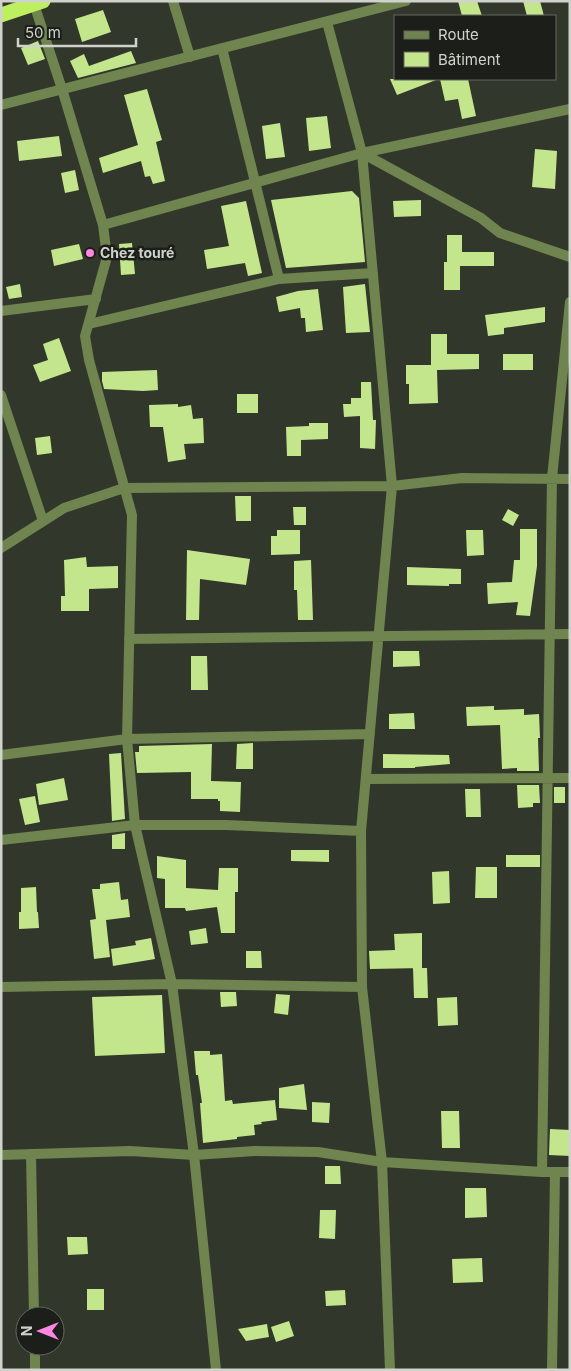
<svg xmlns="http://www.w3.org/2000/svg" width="571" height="1371" font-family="Inter,sans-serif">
<rect width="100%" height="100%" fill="#32372c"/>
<path fill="#c3e68d" d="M 458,1 L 477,1 L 482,16 L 462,16 Z
M 523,1 L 540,1 L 544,16 L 527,16 Z
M 103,10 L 111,32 L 82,42 L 75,19 Z
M 38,41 L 45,59 L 28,65 L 21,48 Z
M 131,51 L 136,63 L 78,78 L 70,61 L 84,54 L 89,66 Z
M 390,79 L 436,79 L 436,80 L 397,95 Z
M 440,79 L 468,79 L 476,116 L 462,119 L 458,99 L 445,101 Z
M 147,89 L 162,140 L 156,142 L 165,181 L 153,184 L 150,176 L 145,177 L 141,161 L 103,173 L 99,158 L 138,145 L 124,95 Z
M 327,116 L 331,148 L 309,151 L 306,118 Z
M 280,123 L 285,157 L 266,159 L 262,126 Z
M 59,136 L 62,156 L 19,161 L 17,141 Z
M 535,149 L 557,151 L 555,189 L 532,187 Z
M 75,170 L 79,190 L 65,193 L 61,173 Z
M 352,191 L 359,198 L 365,262 L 286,268 L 271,200 Z
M 421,200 L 421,216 L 394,217 L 393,201 Z
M 246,201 L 262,273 L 248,276 L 245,263 L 207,269 L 204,250 L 229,246 L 221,206 Z
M 447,235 L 462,235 L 462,252 L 494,252 L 494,266 L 460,266 L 460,290 L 444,290 L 444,262 L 447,262 Z
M 132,243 L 135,274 L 121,275 L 119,244 Z
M 79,244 L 83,259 L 54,266 L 51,250 Z
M 20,284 L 22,297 L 9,299 L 6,287 Z
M 365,284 L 370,332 L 346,333 L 343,287 Z
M 318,289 L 323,330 L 306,332 L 305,318 L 301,318 L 300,308 L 279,312 L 276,297 L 298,291 Z
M 545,307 L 545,322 L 504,328 L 504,334 L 488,336 L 485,315 Z
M 431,334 L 447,334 L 447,354 L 479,354 L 479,369 L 437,370 L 438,403 L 409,404 L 409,384 L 406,384 L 406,365 L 431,365 Z
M 59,338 L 71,371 L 40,382 L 33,365 L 48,360 L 43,344 Z
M 503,354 L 533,354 L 533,370 L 503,370 Z
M 157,370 L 158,390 L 143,391 L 104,389 L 102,381 L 102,372 Z
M 361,382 L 371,382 L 373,420 L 376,420 L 375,449 L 360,448 L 360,416 L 344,417 L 343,404 L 351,404 L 351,398 L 361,398 Z
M 237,394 L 258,394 L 258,413 L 237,413 Z
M 178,404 L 178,407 L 191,405 L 193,419 L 203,418 L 204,443 L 184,444 L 186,459 L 168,462 L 163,427 L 150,427 L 149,405 Z
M 309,423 L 328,423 L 328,439 L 301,440 L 301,456 L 287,456 L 286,427 L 309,426 Z
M 50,436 L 52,453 L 37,455 L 35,438 Z
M 235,496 L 251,496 L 251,521 L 236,521 Z
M 293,507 L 306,507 L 306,525 L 294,525 Z
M 508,509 L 519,515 L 513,526 L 502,520 Z
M 520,529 L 537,529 L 537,566 L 530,616 L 516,615 L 518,602 L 488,604 L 487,583 L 512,582 L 514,560 L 520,560 Z
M 277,530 L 300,530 L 300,554 L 271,555 L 271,536 L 277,536 Z
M 466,530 L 483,530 L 484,555 L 467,556 Z
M 187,550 L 250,559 L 246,585 L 200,579 L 199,620 L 186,620 Z
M 86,557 L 87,567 L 118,566 L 118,588 L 89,589 L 89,611 L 61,611 L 61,596 L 65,596 L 64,560 Z
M 311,560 L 313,620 L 298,620 L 297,590 L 294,590 L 294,561 Z
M 407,567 L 461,569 L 461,584 L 449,584 L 449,586 L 407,585 Z
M 393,651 L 419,651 L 420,666 L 393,667 Z
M 191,656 L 207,656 L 208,690 L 191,690 Z
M 494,706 L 494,710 L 524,709 L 524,715 L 539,714 L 540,738 L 538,738 L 539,771 L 517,771 L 517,768 L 502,769 L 500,725 L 467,726 L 466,707 Z
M 414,713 L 415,729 L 389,729 L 389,714 Z
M 253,743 L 253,769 L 236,769 L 237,744 Z
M 212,744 L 211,781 L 241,782 L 240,812 L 220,811 L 220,801 L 218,801 L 218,799 L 191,799 L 191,772 L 137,773 L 135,752 L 139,752 L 139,746 Z
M 121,753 L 125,819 L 112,821 L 109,754 Z
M 383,754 L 449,755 L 450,764 L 415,767 L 415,768 L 383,768 Z
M 64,778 L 68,800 L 39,805 L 36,784 Z
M 517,785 L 539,785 L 540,803 L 533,803 L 533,807 L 518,808 Z
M 554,787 L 565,787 L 565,803 L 554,803 Z
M 465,789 L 480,789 L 481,817 L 466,817 Z
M 35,796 L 40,822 L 25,825 L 19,799 Z
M 125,833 L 125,849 L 112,849 L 112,835 Z
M 291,850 L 329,850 L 329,862 L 291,861 Z
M 506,855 L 540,855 L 540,867 L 506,867 Z
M 157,856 L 186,860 L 186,888 L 218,890 L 219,868 L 238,868 L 238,892 L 235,892 L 235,933 L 221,933 L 217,907 L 186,911 L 185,908 L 165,908 L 165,879 L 157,878 Z
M 476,867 L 497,867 L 497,898 L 475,898 Z
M 449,871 L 450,903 L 433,904 L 432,872 Z
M 119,882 L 121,900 L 128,899 L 130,917 L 106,920 L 110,957 L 94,959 L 90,920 L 96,919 L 92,889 L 100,889 L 100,884 Z
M 36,887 L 37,912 L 38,912 L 39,928 L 19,929 L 19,912 L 21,912 L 21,888 Z
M 206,928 L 208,943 L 191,945 L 189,931 Z
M 422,933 L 422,968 L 370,969 L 369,951 L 395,950 L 394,934 Z
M 151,938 L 155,959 L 113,966 L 111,949 L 136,945 L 135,941 Z
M 246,951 L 261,951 L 262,968 L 246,968 Z
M 413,968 L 427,968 L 428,998 L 414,998 Z
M 220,992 L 236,992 L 237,1006 L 221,1007 Z
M 276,994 L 290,995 L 288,1015 L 274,1013 Z
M 162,995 L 165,1053 L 95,1056 L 92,997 Z
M 457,997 L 458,1025 L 438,1026 L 437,998 Z
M 194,1051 L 210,1051 L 210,1055 L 222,1054 L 225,1101 L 232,1100 L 233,1104 L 275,1100 L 277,1120 L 261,1122 L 262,1124 L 254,1125 L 255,1135 L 237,1137 L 237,1139 L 203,1143 L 200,1103 L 202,1103 L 198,1075 L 196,1075 Z
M 304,1084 L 307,1110 L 279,1108 L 279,1088 Z
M 312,1102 L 330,1103 L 329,1123 L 312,1122 Z
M 441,1111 L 459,1111 L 460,1148 L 442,1148 Z
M 550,1129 L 570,1130 L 570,1156 L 549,1155 Z
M 325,1166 L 340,1166 L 341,1184 L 325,1184 Z
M 465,1188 L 486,1188 L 487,1217 L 465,1218 Z
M 320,1210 L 336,1210 L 335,1239 L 319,1238 Z
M 67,1237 L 87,1237 L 88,1254 L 68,1255 Z
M 482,1258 L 483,1282 L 453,1283 L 452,1259 Z
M 87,1289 L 104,1289 L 104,1310 L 87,1310 Z
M 345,1290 L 346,1305 L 326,1306 L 325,1291 Z
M 289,1321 L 294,1336 L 276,1342 L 271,1327 Z
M 267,1324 L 269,1337 L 246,1341 L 238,1329 Z"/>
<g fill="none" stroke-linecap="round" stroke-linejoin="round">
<path stroke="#6f844e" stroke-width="10" d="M 173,1 L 190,57
M 34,4 L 62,89 L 103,225 L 107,257 L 85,336 L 89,360 L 132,515 L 127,739 L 135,825 L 172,984 L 194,1155 L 216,1370
M 327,22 L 362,153 L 392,486 L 361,831 L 362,987 L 382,1162 L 390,1370
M 222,48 L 279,279
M 1,105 L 406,1
M 362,153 L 481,218 L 500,233 L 570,257
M 103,225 L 362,153 L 570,109
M 1,311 L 96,299
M 89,324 L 279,279 L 373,273
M 1,395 L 43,521
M 1,548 L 64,508 L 124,488 L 392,486 L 462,478 L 570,479
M 129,639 L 570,634
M 1,755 L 127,739 L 370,734
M 366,779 L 570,778
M 1,840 L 135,825 L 226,825 L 361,831
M 1,987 L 172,984 L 362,987
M 31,1154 L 34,1316
M 1,1155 L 130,1151 L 194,1155 L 255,1151 L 318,1152 L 382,1162 L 542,1172 L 570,1172
M 542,1172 L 552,478 L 570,302
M 35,1346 L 35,1370
M 552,1370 L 555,1172"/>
<path stroke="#bcf05f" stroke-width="15" d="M 1,15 L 43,1"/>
</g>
<circle fill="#fd86e2" stroke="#1c1e19" stroke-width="2" cx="90" cy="253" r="5"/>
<g text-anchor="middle" stroke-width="5" stroke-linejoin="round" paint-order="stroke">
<g font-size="14" font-weight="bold" fill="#d0d3cb" stroke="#1c1e19" text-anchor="start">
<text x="100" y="258">Chez touré</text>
</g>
</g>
<rect width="571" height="1371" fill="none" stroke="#d0d3cb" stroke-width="5"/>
<rect x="394" y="15" width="162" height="65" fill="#1c1e19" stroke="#646660"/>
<rect x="404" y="31" width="25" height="8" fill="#6f844e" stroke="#646660"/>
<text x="438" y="40" font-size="15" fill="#d0d3cb">Route</text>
<rect x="404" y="52" width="25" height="15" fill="#c3e68d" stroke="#646660"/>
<text x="438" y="65" font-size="15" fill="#d0d3cb">Bâtiment</text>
<g transform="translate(40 1331) rotate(270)"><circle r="24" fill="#1c1e19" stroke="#646660"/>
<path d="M0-4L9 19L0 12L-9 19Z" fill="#fd86e2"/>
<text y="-8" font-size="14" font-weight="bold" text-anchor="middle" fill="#d0d3cb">N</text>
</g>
<path d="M18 38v8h118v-8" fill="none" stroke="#d0d3cb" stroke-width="2.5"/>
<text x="25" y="38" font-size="15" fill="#d0d3cb" stroke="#1c1e19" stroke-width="4" paint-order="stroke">50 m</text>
</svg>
